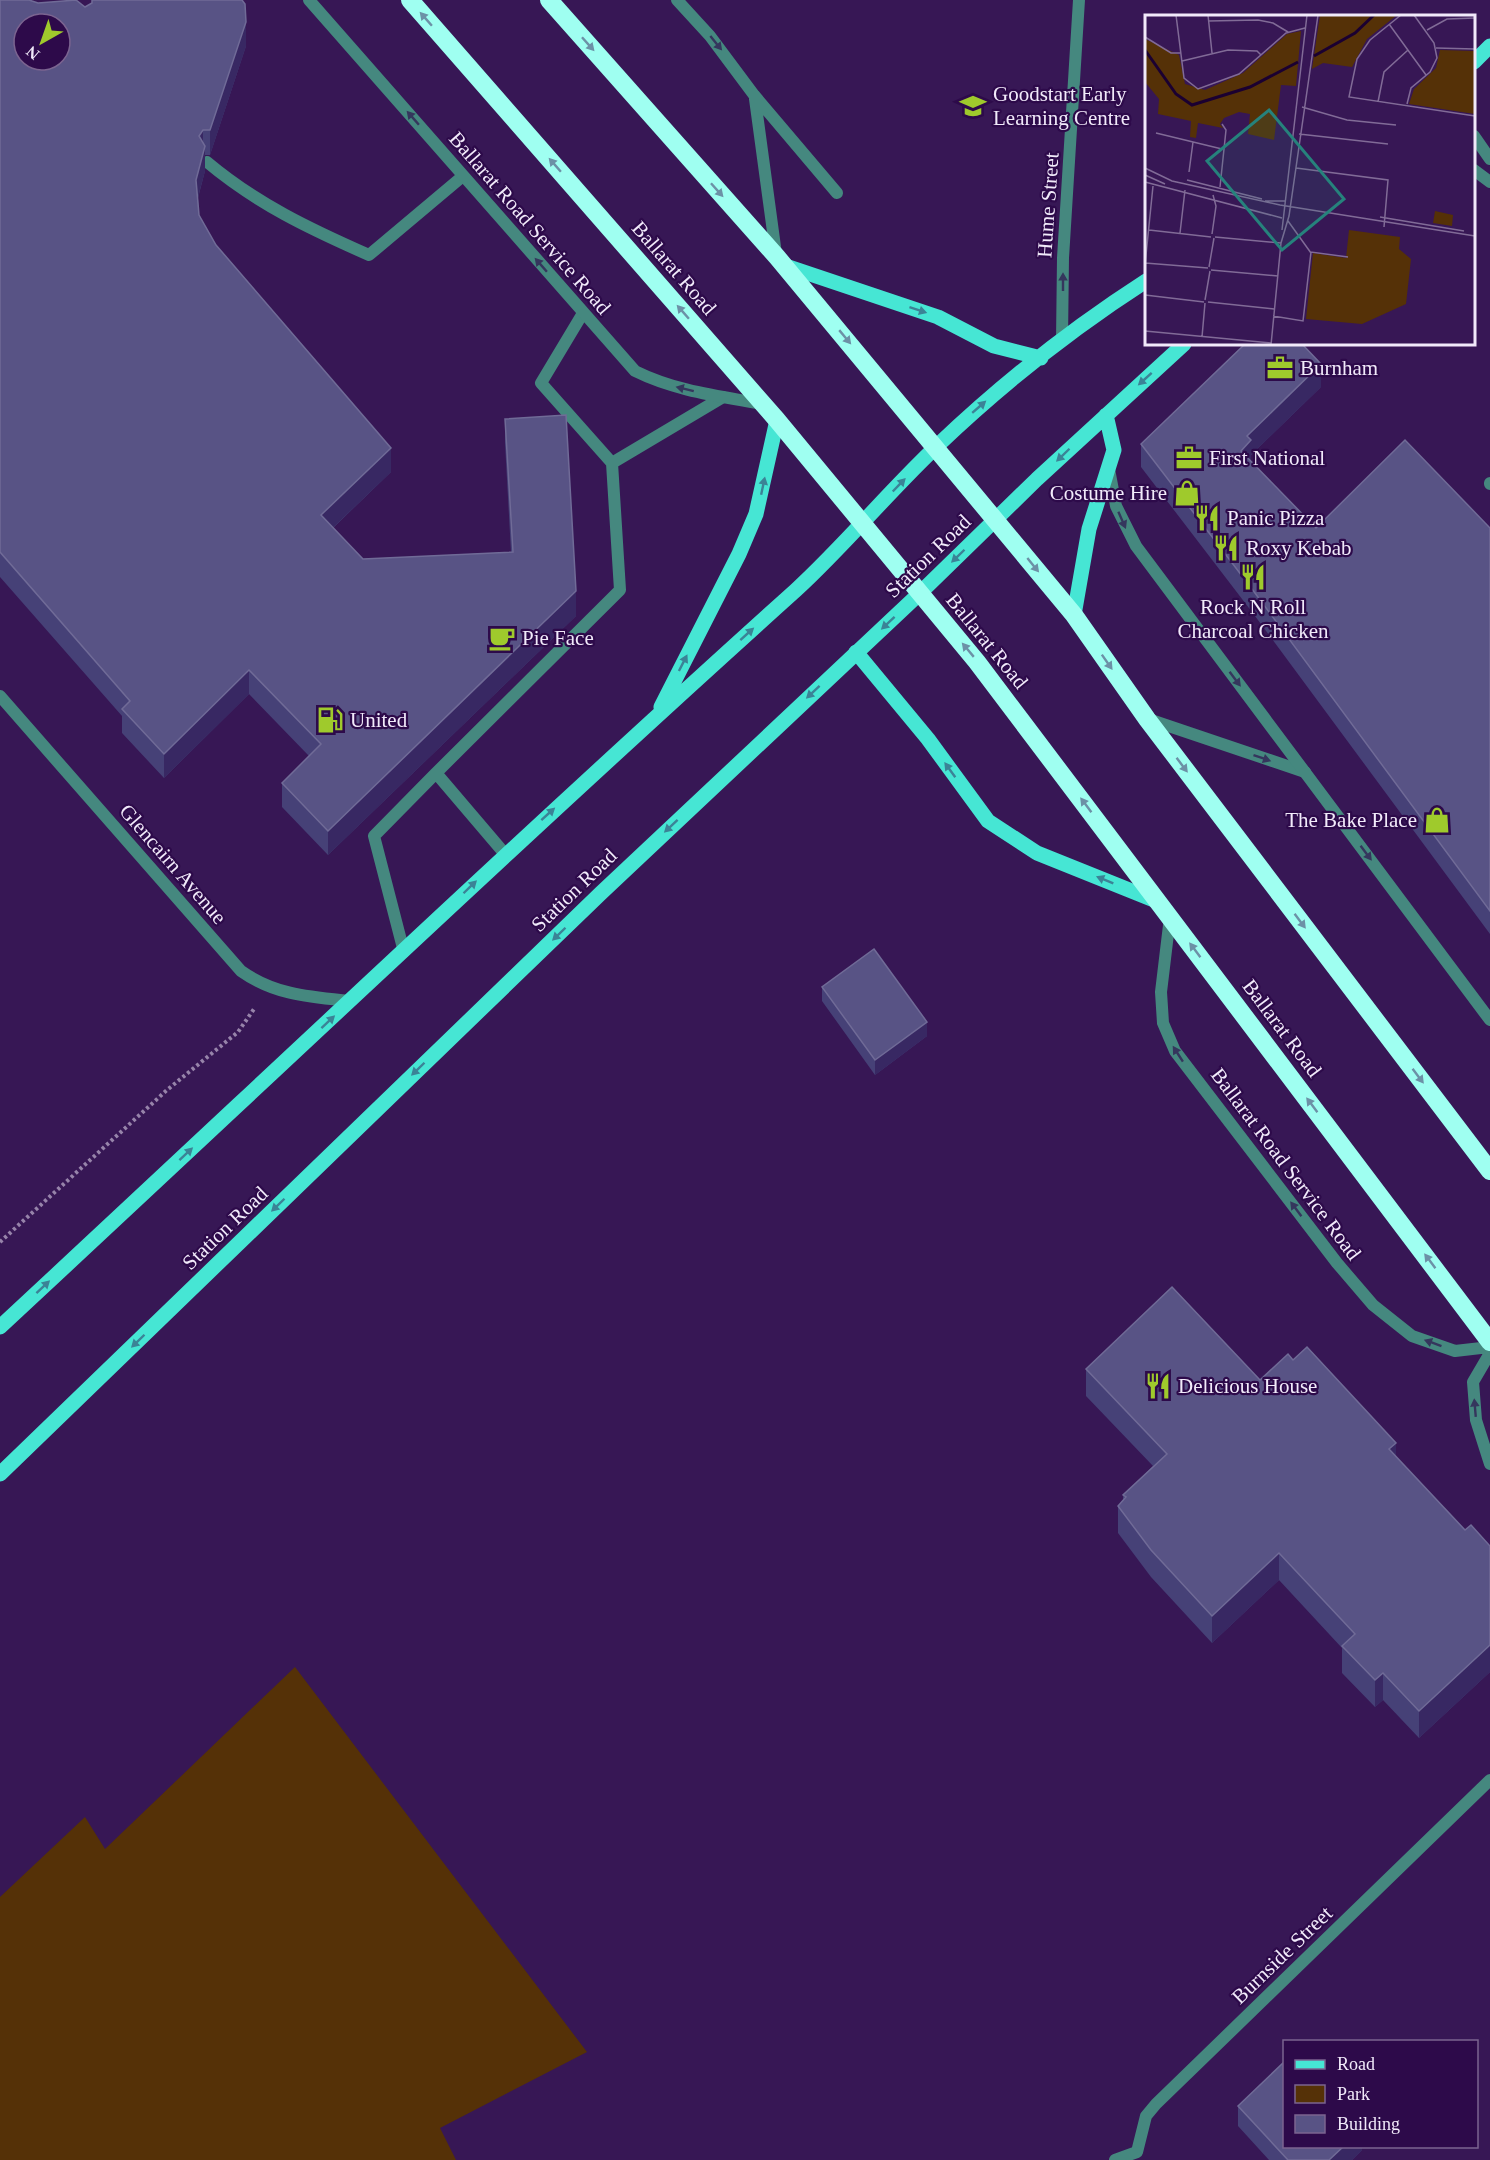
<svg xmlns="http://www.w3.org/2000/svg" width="1490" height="2160" font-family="'Times New Roman',serif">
<rect width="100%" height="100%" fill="#371755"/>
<path fill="#553107" d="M 295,1667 L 587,2052 L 440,2128 L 456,2160 L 0,2160 L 0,1897 L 85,1817 L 105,1849 Z"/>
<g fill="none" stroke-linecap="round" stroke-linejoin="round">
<path stroke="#9784aa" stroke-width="4" stroke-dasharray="3 3" stroke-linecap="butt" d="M 0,1242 L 167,1090 L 238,1032 L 254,1009"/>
<path stroke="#45887f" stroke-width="12" d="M 677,0 L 710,36 L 754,95 L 837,193
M 755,99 L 776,254
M 207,162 C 257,204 310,229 369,255 L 463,176
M 583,313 L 541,383 L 612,463
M 1490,483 L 1490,484
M 1148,719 L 1305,772
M 505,854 L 436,773 L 620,590 L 612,463 L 723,397
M 404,952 L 374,836 L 436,773"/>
<path stroke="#45887f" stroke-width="12" d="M 309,0 L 635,371 C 675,391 719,396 763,404
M 1474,136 L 1490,159
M 1474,170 L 1490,182
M 1062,340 L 1063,258 L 1079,0
M 1109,469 L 1116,506 L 1136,546 L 1490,1020
M 0,696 L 241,971 C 275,995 310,997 350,1001
M 1170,917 L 1161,992 L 1163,1023 L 1175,1051 L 1337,1263 L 1373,1305 L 1412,1336 L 1455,1351 L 1490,1347
M 1490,1353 L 1473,1382 L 1476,1420 L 1490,1464
M 1115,2160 L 1137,2152 L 1146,2116 L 1156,2104 L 1490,1780"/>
<path stroke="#46e6d4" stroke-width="15" d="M 1474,62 L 1490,46
M 783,265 L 938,317 L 994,346 L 1041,358
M 1074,615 L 1089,529 L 1114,450 L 1106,415
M 856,652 L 928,739 L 988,821 L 1037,853 L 1159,902
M 661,707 L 739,554 L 756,514 L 777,420
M 0,1327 C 265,1081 527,832 796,590 C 846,544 889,491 938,445 C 1002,384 1073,328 1146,281
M 0,1474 L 601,893 L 920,593 L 1037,479 L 1184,344"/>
<path stroke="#9ffff1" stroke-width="18" d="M 410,0 L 777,420 L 977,662 L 1490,1342
M 549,0 L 777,257 L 1074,615 L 1147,719 L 1490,1171"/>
</g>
<path fill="#464177" d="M 0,0 L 85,7 L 246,46 L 210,155 L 205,155 L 205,171 L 198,198 L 199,215 L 216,245 L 391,472 L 333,528 L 363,559 L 511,552 L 505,443 L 505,419 L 576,616 L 328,855 L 282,807 L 282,783 L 309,756 L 249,694 L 164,778 L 122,733 L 122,716 L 0,577 Z
M 1321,387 L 1251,455 L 1251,462 L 1316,528 L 1490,528 L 1490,934 L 1252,612 L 1141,467 L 1141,444 Z
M 822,987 L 927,1036 L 875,1075 L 822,1001 Z
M 1293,1360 L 1396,1457 L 1465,1530 L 1490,1546 L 1490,1672 L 1419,1738 L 1383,1700 L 1375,1707 L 1342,1673 L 1342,1648 L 1279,1580 L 1212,1643 L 1151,1577 L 1118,1533 L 1118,1506 L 1123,1500 L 1123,1495 L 1153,1466 L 1086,1396 L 1086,1369 L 1260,1380 Z
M 1238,2106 L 1362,2146 L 1362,2150 L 1352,2160 L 1269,2160 L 1238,2126 Z"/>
<path fill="#382863" d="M 246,22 L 246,46 L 210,155 L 210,130 Z
M 203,130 L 203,152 L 205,146 L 205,171 L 196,204 L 196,180 L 199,136 Z
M 1321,364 L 1321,387 L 1251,455 L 1251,463 L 1241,451 L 1247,436 Z
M 391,448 L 391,472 L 321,539 L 321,515 Z
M 576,591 L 576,616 L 328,855 L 328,831 Z
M 249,670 L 249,694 L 164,778 L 164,754 Z
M 927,1022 L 927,1036 L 875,1075 L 875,1060 Z
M 1396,1443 L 1396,1469 L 1389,1449 Z
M 1279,1553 L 1279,1580 L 1212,1643 L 1212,1616 Z
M 1490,1645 L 1490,1672 L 1419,1738 L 1419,1711 Z
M 1383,1673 L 1383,1700 L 1375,1707 L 1375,1680 Z
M 1344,2146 L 1362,2146 L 1362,2150 L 1352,2160 L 1329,2160 Z"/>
<path fill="#585385" stroke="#706b97" stroke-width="1.5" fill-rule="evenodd" d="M 0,0 L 29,0 L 38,3 L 76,0 L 85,7 L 92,3 L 92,0 L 242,0 L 245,4 L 246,22 L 210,130 L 203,130 L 199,136 L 205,146 L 196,180 L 199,215 L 216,245 L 391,448 L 321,515 L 363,559 L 513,552 L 505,419 L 566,415 L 576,591 L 328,831 L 282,783 L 321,744 L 249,670 L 164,754 L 122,709 L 130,701 L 0,552 ZM 24,24 L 60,24 L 60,60 L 24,60 Z
M 1245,344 L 1302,344 L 1321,364 L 1247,436 L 1251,440 L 1241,451 L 1316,528 L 1405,440 L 1490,528 L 1490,911 L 1252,589 L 1141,444 Z
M 874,949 L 927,1022 L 875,1060 L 822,987 Z
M 1172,1287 L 1260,1380 L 1288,1354 L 1293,1360 L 1307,1347 L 1396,1443 L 1389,1449 L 1465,1530 L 1471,1525 L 1490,1546 L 1490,1645 L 1419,1711 L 1383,1673 L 1375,1680 L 1342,1646 L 1355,1634 L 1279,1553 L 1212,1616 L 1151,1550 L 1118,1506 L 1126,1497 L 1123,1495 L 1167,1454 L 1086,1369 Z
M 1284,2062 L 1284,2146 L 1344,2146 L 1329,2160 L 1288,2160 L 1238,2106 Z"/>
<defs><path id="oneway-solid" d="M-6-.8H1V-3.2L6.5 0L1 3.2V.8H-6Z" transform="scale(1.5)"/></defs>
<g fill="#6c91a6">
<use href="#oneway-solid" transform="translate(426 19) rotate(-131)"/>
<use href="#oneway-solid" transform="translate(588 44) rotate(48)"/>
<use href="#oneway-solid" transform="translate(555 165) rotate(-131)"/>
<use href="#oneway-solid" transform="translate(717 190) rotate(48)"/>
<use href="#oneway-solid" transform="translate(683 312) rotate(-131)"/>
<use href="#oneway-solid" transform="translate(845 337) rotate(50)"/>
<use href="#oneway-solid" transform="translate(1033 565) rotate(51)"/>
<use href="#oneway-solid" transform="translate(968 650) rotate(-130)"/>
<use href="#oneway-solid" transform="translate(1107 662) rotate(55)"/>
<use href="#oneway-solid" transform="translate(1182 765) rotate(53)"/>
<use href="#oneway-solid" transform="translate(1086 805) rotate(-127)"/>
<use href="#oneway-solid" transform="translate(1300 921) rotate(53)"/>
<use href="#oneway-solid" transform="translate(1195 950) rotate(-127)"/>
<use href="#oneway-solid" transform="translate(1418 1076) rotate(53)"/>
<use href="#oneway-solid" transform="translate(1312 1105) rotate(-127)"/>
<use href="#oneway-solid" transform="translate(1430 1261) rotate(-127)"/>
</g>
<g fill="#35365d">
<use href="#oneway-solid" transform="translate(716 43) rotate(51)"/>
<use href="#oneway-solid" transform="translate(413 118) rotate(-131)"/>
<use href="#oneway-solid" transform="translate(541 265) rotate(-131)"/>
<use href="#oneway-solid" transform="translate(1063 282) rotate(-90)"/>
<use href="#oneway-solid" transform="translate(685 389) rotate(-166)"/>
<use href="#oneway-solid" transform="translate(1122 520) rotate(66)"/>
<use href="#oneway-solid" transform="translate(1235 679) rotate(53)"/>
<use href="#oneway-solid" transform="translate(1262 758) rotate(19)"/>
<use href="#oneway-solid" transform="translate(1366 853) rotate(53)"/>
<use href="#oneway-solid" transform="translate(1178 1054) rotate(-123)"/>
<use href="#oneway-solid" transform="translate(1296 1209) rotate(-127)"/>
<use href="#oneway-solid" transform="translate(1433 1343) rotate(-160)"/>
<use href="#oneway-solid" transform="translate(1475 1408) rotate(-95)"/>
</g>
<g fill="#3b8396">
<use href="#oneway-solid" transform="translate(918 310) rotate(18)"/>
<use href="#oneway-solid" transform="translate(1145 379) rotate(138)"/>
<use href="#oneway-solid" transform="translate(979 407) rotate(-41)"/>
<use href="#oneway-solid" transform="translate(1063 455) rotate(136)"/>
<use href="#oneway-solid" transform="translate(899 485) rotate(-46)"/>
<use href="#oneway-solid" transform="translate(763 486) rotate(-78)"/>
<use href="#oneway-solid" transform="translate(958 556) rotate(136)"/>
<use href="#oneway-solid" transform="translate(888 623) rotate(137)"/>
<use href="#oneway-solid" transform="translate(747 634) rotate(-42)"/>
<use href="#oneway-solid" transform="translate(683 663) rotate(-63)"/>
<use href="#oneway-solid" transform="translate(813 692) rotate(137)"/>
<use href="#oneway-solid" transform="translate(950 770) rotate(-126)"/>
<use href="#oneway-solid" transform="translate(548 814) rotate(-42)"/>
<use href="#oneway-solid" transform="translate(671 826) rotate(137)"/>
<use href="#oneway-solid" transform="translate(1105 880) rotate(-158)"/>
<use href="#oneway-solid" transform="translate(470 887) rotate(-44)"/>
<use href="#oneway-solid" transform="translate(559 934) rotate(136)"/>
<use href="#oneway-solid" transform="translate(328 1022) rotate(-43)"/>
<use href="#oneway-solid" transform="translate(418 1069) rotate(136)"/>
<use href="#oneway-solid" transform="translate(186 1154) rotate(-43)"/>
<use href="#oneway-solid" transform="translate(278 1205) rotate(136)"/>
<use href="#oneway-solid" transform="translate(43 1287) rotate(-43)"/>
<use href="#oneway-solid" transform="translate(138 1341) rotate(136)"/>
</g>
<defs>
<g id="school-bare" transform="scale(2.07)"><path d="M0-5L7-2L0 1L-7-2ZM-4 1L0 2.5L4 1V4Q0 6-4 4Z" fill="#9fca2c" stroke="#2d0a4a" stroke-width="2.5" paint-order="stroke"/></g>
<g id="office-bare" transform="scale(2.07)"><path d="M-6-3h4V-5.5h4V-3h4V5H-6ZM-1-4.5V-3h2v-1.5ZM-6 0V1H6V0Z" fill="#9fca2c" stroke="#2d0a4a" stroke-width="2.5" paint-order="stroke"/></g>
<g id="shop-bare" transform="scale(2.07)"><path d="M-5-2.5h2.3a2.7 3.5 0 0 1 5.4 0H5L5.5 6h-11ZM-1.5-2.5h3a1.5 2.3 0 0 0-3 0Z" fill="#9fca2c" stroke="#2d0a4a" stroke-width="2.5" paint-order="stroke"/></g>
<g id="restaurant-bare" transform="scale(2.07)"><path d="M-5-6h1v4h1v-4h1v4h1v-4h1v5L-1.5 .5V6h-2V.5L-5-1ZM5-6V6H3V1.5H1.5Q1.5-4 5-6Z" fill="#9fca2c" stroke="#2d0a4a" stroke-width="2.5" paint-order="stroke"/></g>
<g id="cafe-bare" transform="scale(2.07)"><path d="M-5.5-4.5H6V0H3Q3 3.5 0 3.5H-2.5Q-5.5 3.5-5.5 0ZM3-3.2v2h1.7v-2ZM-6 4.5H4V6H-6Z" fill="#9fca2c" stroke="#2d0a4a" stroke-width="2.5" paint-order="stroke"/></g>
<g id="fuel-bare" transform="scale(2.07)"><path d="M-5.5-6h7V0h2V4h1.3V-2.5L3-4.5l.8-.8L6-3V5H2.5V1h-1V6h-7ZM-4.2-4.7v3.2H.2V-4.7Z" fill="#9fca2c" stroke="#2d0a4a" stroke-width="2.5" paint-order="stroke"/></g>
</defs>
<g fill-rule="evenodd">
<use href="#school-bare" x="973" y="106"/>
<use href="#office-bare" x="1280" y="368"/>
<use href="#office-bare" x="1189" y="458"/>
<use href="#shop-bare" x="1187" y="493"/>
<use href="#restaurant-bare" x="1207" y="518"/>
<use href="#restaurant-bare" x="1226" y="548"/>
<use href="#restaurant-bare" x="1253" y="577"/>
<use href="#cafe-bare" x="502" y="638"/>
<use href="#fuel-bare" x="330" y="720"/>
<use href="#shop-bare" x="1437" y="820"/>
<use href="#restaurant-bare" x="1158" y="1386"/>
</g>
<g text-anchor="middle" stroke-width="4.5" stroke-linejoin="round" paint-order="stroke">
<g font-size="21" fill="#f1eafa" stroke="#2d0a4a" text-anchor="start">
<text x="993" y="101">Goodstart Early<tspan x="993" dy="24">Learning Centre</tspan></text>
<text x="1300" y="375">Burnham</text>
<text x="1209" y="465">First National</text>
<text x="1167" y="500" text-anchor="end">Costume Hire</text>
<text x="1227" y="525">Panic Pizza</text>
<text x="1246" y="555">Roxy Kebab</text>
<text x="1253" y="614" text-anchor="middle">Rock N Roll<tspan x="1253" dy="24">Charcoal Chicken</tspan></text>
<text x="522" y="645">Pie Face</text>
<text x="350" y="727">United</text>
<text x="1417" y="827" text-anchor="end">The Bake Place</text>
<text x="1178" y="1393">Delicious House</text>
</g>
<g font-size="21" fill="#f1eafa" stroke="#2d0a4a">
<text transform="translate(1048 205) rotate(-86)" y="7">Hume Street</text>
<text transform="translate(530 223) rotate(49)" y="7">Ballarat Road Service Road</text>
<text transform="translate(674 268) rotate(49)" y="7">Ballarat Road</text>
<text transform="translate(928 556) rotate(-44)" y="7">Station Road</text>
<text transform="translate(987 641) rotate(51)" y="7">Ballarat Road</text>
<text transform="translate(173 864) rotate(49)" y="7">Glencairn Avenue</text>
<text transform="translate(574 890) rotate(-44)" y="7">Station Road</text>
<text transform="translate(1282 1028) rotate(53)" y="7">Ballarat Road</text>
<text transform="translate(1286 1164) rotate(53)" y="7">Ballarat Road Service Road</text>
<text transform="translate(225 1228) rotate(-44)" y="7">Station Road</text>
<text transform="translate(1282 1955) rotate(-44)" y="7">Burnside Street</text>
</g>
</g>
<g transform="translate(1145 15)">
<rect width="330" height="330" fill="#371755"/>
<path d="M 175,0 L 252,0 L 222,24 L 207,52 L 178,48 L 167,54 ZM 156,16 L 151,71 L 136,70 L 129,125 L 103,119 L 105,99 L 94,97 L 79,103 L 75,109 L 78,113 L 53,108 L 51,123 L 45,122 L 46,106 L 13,99 L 14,84 L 0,67 L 0,24 L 34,40 L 40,69 L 60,75 L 98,58 L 142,19 ZM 295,35 L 330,36 L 330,99 L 264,89 L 269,74 L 291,53 ZM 290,196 L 308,200 L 307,211 L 288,208 ZM 204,215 L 255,222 L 254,234 L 266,244 L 261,289 L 217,309 L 161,304 L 168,238 L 201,243 Z" fill="#553107"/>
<path fill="none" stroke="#1b0031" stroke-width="3" d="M 0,35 L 31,79 L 47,90 L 105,72 L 153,47M 169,41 L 210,18 L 229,0"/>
<path fill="none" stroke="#816b97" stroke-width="1.5" d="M 31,0 L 39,63 L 53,74 L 94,59 L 141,18 L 160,13M 63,0 L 67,38M 256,0 L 225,25 L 212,44 L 204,82 L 330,101M 63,6 L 113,5 L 128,8 L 143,17M 244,9 L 281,60M 282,15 L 302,4 L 330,3M 0,22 L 26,38 L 36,38M 291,33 L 330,34M 37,46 L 83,35 L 112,36 L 116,40M 233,87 L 239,57 L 263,35M 262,89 L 266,73 L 285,57 L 292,43 L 289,28 L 269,0M 157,92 L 202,105 L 251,110M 11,118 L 77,134M 154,119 L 243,129M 0,153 L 27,166 L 135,190 L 330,221M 151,153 L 243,165 L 239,212M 44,157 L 48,127M 0,160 L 20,169M 42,165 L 117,184M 0,167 L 137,203M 75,172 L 81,115 L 77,109M 120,186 L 141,186M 235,202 L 319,216M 143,206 L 166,238M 4,215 L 66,222M 137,215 L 162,0M 35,218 L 40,175M 67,219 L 71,191 L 68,180M 70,222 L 136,228M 0,248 L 63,253M 0,250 L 8,171M 64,252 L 69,223M 66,255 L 133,261M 0,280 L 59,287M 60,285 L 65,256M 63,287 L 129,294M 128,301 L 158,306 L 166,237 L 203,242M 0,316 L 126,328M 57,322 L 60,288M 126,330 L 136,228 L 144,201 L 173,0"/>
<path fill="#26827c" fill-opacity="0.15" stroke="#26827c" stroke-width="3" d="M 124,95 L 199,184 L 137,235 L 62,146 Z"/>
<rect width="330" height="330" fill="none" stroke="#f1eafa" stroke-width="3"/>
</g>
<rect x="1283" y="2040" width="195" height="108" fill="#2d0a4a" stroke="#7b6490" stroke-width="1.5"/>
<rect x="1295" y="2060" width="30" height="9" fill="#46e6d4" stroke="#7b6490" stroke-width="1.5"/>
<text x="1337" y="2070" font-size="18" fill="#f1eafa">Road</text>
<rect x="1295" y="2085" width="30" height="18" fill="#553107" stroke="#7b6490" stroke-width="1.5"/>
<text x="1337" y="2100" font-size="18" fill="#f1eafa">Park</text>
<rect x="1295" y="2115" width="30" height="18" fill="#585385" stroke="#7b6490" stroke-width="1.5"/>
<text x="1337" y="2130" font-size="18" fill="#f1eafa">Building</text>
<g transform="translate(42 42) rotate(220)"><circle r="28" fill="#2d0a4a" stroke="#7b6490" stroke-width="1.5"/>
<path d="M0-4.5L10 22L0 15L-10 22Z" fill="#9fca2c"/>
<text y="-9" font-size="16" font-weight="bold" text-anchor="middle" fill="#f1eafa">N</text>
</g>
</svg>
